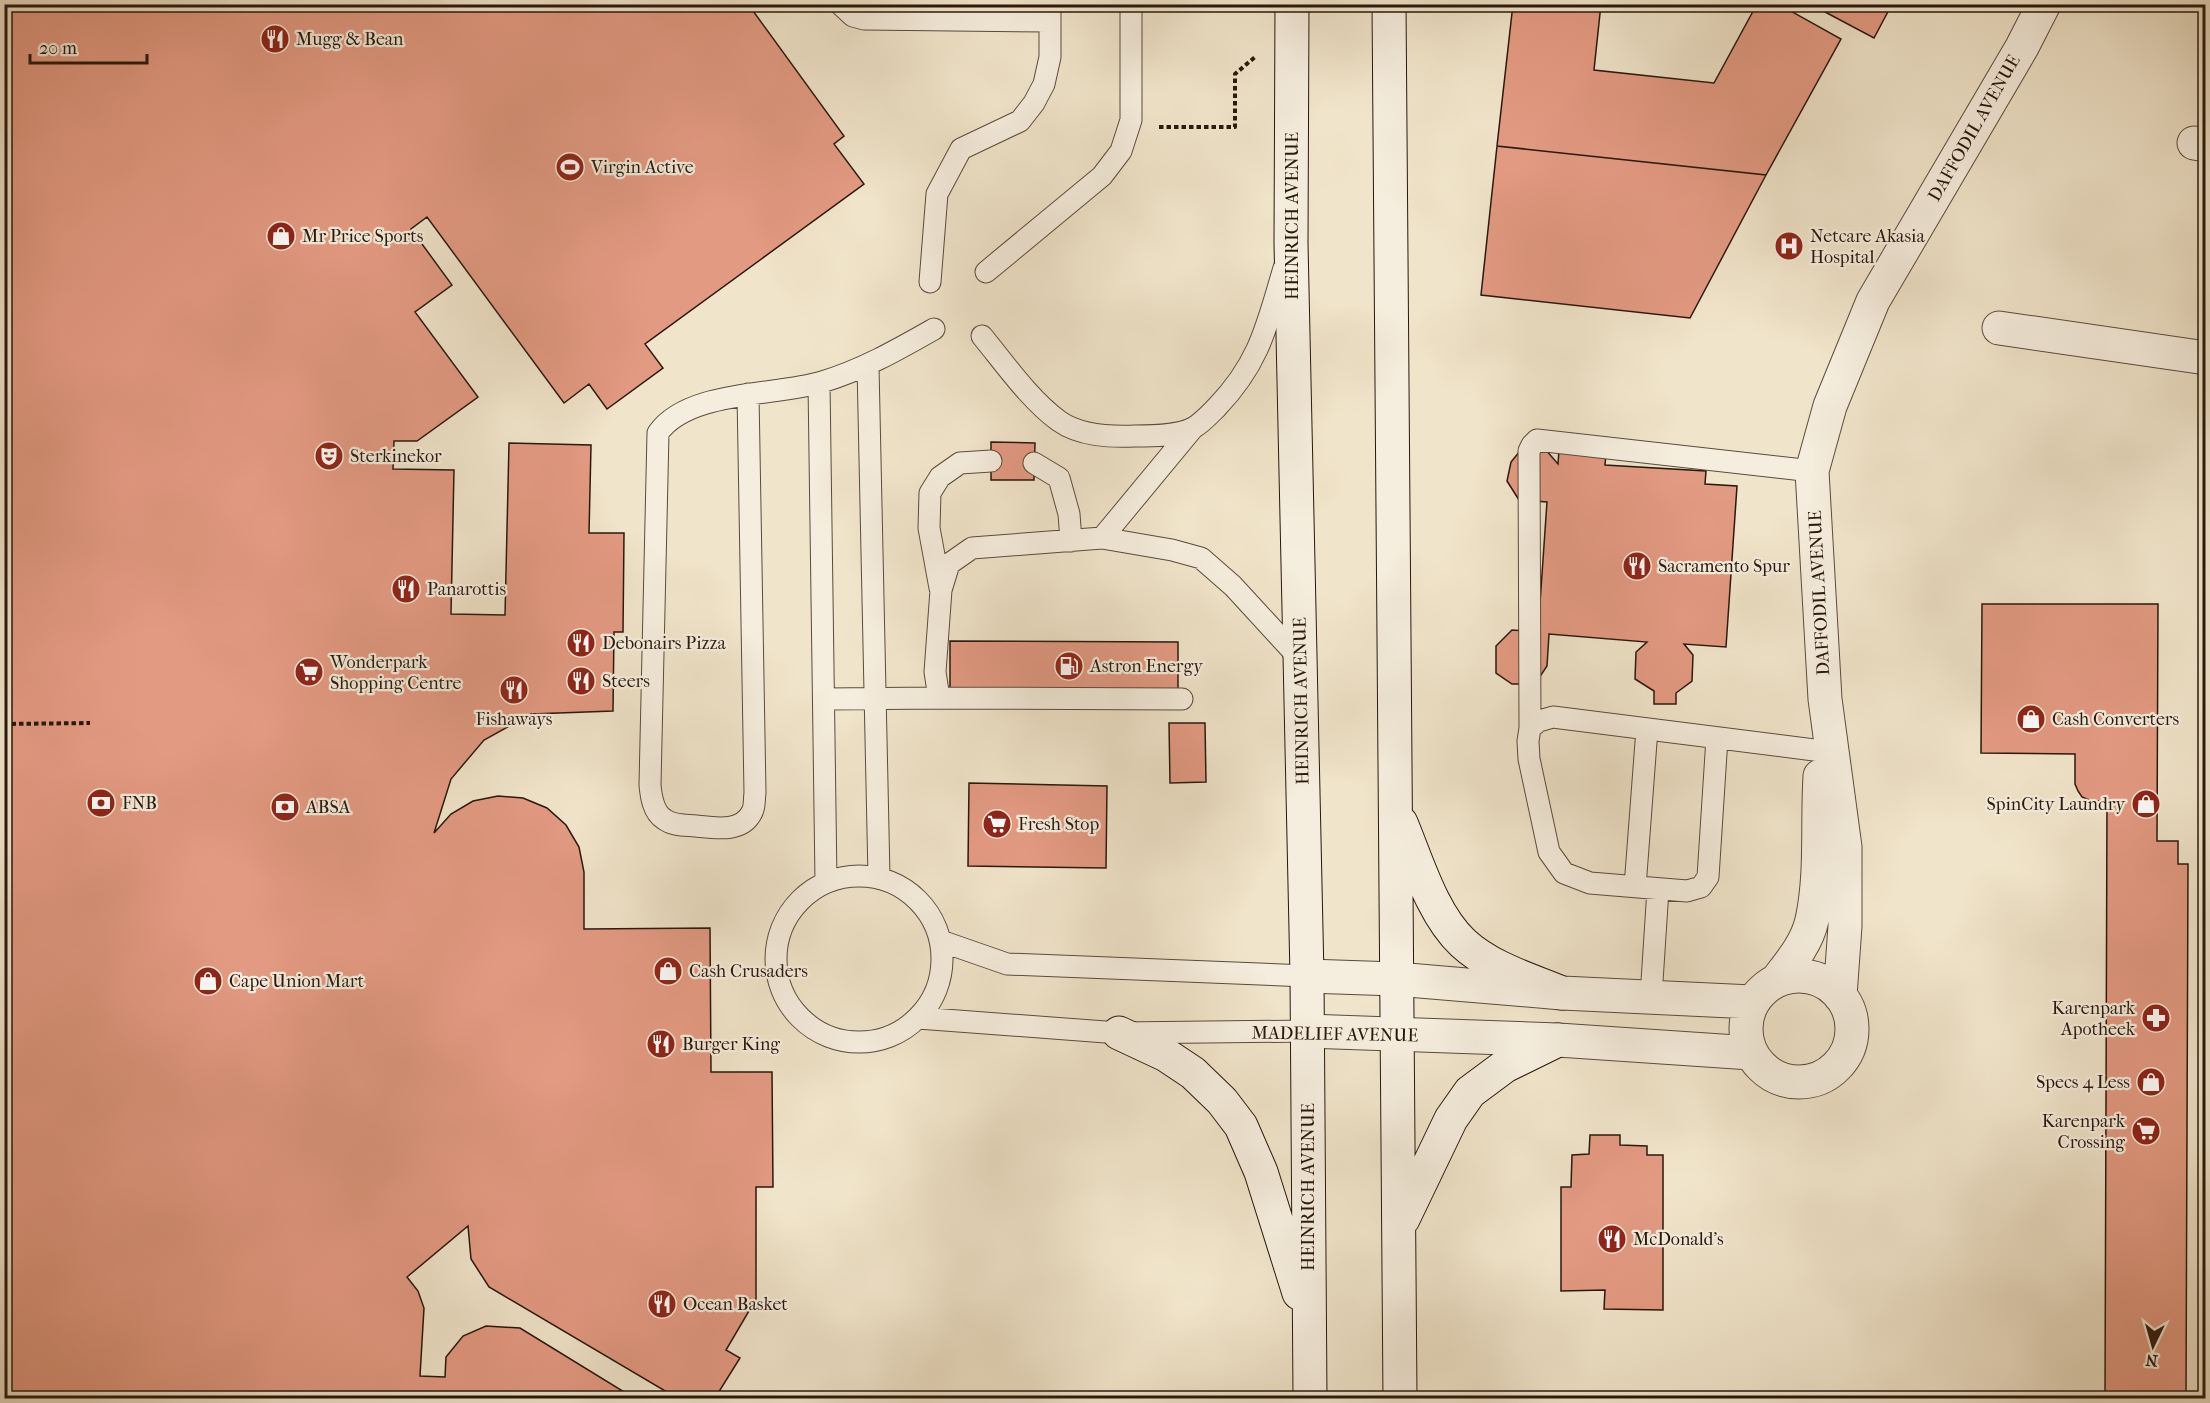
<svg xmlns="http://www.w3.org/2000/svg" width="2210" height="1403" font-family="'IM FELL French Canon',serif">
<rect width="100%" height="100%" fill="#f0e4ca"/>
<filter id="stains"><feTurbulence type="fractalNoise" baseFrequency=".00333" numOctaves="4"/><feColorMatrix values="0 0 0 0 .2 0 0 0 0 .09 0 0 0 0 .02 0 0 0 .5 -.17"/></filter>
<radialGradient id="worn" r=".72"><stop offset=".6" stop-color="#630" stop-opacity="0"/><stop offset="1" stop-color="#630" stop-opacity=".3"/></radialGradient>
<path fill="#e39a82" stroke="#28180d" stroke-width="1.5" d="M 4,4 L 748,4 L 844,136 L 834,144 L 864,184 L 645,344 L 663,368 L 607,409 L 589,384 L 564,403 L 427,217 L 411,229 L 452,285 L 415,312 L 478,397 L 417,441 L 394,441 L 393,469 L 454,470 L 451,614 L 505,615 L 509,443 L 591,445 L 589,533 L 624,533 L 623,632 L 614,632 L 613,711 L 531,714 L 484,740 L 451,779 L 434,833 L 451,814 L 473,801 L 498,796 L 523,798 L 547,808 L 566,825 L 579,847 L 584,872 L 584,929 L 710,928 L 711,1072 L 772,1072 L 773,1187 L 756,1187 L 756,1299 L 726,1350 L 740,1358 L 715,1398 L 677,1398 L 489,1287 L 471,1259 L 468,1226 L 407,1277 L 418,1291 L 424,1308 L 420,1376 L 445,1377 L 446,1357 L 463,1336 L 486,1326 L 520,1328 L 634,1398 L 4,1398 Z
M 1513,4 L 1601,4 L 1594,70 L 1714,83 L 1757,4 L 1778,4 L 1841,39 L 1766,175 L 1497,146 Z
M 1810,4 L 1892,4 L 1874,38 Z
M 1497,146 L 1766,175 L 1690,318 L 1481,295 Z
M 991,442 L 1035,443 L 1034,480 L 991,480 Z
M 1524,446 L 1545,449 L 1558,464 L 1559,450 L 1606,454 L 1605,465 L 1706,471 L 1705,484 L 1737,486 L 1726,647 L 1684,644 L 1693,655 L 1692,681 L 1676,693 L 1676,704 L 1654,704 L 1654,691 L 1635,679 L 1636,652 L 1647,642 L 1549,634 L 1547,666 L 1535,684 L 1512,684 L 1496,673 L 1496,646 L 1512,630 L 1538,632 L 1547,502 L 1519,500 L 1507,481 L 1511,462 Z
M 1982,604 L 2158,604 L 2157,841 L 2178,841 L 2178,864 L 2188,864 L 2186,1398 L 2105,1398 L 2107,802 L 2089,800 L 2082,797 L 2078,791 L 2075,784 L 2075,754 L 1981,753 Z
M 950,641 L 1178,642 L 1178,690 L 950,689 Z
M 1169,723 L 1205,723 L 1206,782 L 1170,783 Z
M 969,783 L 1107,786 L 1106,868 L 968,866 Z
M 1590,1135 L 1620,1135 L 1620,1145 L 1647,1146 L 1647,1155 L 1663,1155 L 1663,1310 L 1604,1309 L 1605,1290 L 1561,1291 L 1561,1187 L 1571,1187 L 1572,1155 L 1589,1154 Z"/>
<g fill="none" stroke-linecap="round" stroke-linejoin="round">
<g stroke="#5a4b3c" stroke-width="23">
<path id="lane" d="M 840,4 L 853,16 L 864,19 L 1050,21
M 986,272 L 1102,176 L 1121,151 L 1131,120 L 1131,4
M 930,282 L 937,194 L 961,149 L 1020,121 L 1034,103 L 1044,84 L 1050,57 L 1050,4
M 982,336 C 1005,364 1030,400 1059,421 C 1080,436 1110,437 1135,436 C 1152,436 1178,436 1193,428 C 1202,423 1210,414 1217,407 C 1260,362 1267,325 1284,268
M 868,366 L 879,877
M 819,383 L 826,881
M 748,394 L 755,793 C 754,799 755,807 752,812 C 742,833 715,828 696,826 C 686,825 673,826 664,819 C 653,812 651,796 650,785 L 658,433 C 688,390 776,396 822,382 C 862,370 897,350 934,329
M 1034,463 L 1059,478 L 1069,514 L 1071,541
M 1102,538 L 1193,428
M 940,588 L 929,528 L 930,493 L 940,477 L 960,463 L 991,461
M 939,698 L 1182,699
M 824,699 L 939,698 L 935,672 L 941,590 L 949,564 L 972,548 L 1102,538 L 1172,550 L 1201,558 L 1233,586 L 1300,659
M 1530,728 L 1529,451 L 1532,445 L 1537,440 L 1812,471
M 1717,738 L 1708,877 L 1701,887 L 1687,891 L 1590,883 L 1564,873 L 1549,852 L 1529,759 L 1528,741 L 1530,728 L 1539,721 L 1553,717 L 1822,751
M776 959a83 83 0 1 1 166 0a83 83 0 1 1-166 0Z
M 1635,887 L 1647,729
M 941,941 L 1007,964 L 1307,976
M 1651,997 L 1658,889
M 918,1018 L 1119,1033 L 1307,1031"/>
</g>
<g stroke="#5a4b3c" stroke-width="35">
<path id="street" d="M 2194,143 L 2206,145
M 1999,328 L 2206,358
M 1307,976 L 1396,979 L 1562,993 L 1752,1002
M1746 1029a53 53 0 1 1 106 0a53 53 0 1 1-106 0Z
M 1777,980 C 1791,962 1807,943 1812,920 C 1822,874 1817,824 1820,776
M 1840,996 L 1845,926 L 1845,847 L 1825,699 L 1812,471 L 1830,406 L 1873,301 L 2022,47 L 2044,4
M 1307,1031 L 1558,1040 L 1751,1053"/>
</g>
<g stroke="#28180d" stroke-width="35">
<path id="secondary" d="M 1292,4 L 1291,243 L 1307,976 L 1310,1398
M 1389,4 L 1400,1398
M 1401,823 C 1417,861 1432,914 1463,943 C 1490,968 1528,979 1562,993
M 1119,1033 L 1166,1055 L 1193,1073 L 1222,1101 L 1241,1126 L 1261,1172 L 1299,1293
M 1403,1219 L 1451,1119 L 1470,1092 L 1505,1066 L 1558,1040"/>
</g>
<path stroke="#28180d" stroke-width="4" stroke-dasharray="4.5 3" stroke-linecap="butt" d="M 1159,127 L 1235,127 L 1235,74 L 1255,57
M 4,724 L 90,723"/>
<use href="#lane" stroke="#f5eddd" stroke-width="21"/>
<use href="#street" stroke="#f5eddd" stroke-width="33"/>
<use href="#secondary" stroke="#f5eddd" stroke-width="33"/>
</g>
<defs>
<g id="restaurant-disc" transform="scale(1.5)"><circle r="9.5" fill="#8f2418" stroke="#f5eddd"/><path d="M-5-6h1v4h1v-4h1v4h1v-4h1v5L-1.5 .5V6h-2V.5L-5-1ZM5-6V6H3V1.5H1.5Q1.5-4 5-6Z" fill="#fff"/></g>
<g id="stadium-disc" transform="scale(1.5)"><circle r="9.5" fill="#8f2418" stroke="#f5eddd"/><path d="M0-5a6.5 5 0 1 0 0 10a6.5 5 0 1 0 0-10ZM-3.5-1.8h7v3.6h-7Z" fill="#fff"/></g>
<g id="shop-disc" transform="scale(1.5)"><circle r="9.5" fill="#8f2418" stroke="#f5eddd"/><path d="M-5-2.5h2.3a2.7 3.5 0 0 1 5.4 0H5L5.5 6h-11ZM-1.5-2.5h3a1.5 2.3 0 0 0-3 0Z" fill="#fff"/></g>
<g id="hospital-disc" transform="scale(1.5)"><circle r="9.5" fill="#8f2418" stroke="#f5eddd"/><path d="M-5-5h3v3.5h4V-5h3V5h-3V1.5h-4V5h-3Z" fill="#fff"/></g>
<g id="theatre-disc" transform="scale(1.5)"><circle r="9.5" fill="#8f2418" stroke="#f5eddd"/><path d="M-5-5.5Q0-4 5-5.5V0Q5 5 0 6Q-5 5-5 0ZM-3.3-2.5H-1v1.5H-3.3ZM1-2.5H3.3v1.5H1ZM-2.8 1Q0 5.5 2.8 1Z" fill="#fff"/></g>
<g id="fuel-disc" transform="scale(1.5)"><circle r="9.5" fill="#8f2418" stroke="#f5eddd"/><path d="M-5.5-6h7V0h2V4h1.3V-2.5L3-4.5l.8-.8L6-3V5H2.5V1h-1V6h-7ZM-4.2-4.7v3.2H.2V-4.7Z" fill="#fff"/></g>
<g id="supermarket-disc" transform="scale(1.5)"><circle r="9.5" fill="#8f2418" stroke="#f5eddd"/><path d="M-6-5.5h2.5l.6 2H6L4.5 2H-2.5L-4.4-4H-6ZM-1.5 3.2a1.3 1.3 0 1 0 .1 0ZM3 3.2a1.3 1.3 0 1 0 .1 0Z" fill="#fff"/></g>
<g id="bank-disc" transform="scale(1.5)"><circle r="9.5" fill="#8f2418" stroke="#f5eddd"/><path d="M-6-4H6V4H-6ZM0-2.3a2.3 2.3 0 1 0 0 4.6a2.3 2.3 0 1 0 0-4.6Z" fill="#fff"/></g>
<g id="pharmacy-disc" transform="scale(1.5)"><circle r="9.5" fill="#8f2418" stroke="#f5eddd"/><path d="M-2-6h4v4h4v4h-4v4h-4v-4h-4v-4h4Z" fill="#fff"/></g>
</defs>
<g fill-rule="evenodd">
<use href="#restaurant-disc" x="275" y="39"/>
<use href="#stadium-disc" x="570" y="167"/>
<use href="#shop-disc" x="281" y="236"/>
<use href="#hospital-disc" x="1789" y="246"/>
<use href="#theatre-disc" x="329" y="456"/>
<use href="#restaurant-disc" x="1637" y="566"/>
<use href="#restaurant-disc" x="406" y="589"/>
<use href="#restaurant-disc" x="581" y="643"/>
<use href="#fuel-disc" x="1069" y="666"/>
<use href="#supermarket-disc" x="309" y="672"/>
<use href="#restaurant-disc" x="581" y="681"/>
<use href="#restaurant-disc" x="514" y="690"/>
<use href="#shop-disc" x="2031" y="719"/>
<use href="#bank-disc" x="101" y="803"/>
<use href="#shop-disc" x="2146" y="804"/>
<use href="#bank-disc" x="285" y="807"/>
<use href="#supermarket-disc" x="997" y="824"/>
<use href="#shop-disc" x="668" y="971"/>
<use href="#shop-disc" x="208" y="981"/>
<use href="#pharmacy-disc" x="2156" y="1018"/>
<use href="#restaurant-disc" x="661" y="1044"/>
<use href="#shop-disc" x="2151" y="1082"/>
<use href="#supermarket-disc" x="2146" y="1131"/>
<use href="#restaurant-disc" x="1612" y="1239"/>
<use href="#restaurant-disc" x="662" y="1304"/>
</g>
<g text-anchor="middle" stroke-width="4.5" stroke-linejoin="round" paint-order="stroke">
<g font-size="18" fill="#28180d" stroke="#f5eddd" text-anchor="start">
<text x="296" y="45">Mugg &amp; Bean</text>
<text x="591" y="173">Virgin Active</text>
<text x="302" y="242">Mr Price Sports</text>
<text x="1810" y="242">Netcare Akasia<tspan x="1810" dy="21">Hospital</tspan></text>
<text x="350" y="462">Sterkinekor</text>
<text x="1658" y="572">Sacramento Spur</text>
<text x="427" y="595">Panarottis</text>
<text x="602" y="649">Debonairs Pizza</text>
<text x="330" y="668">Wonderpark<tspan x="330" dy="21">Shopping Centre</tspan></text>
<text x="1090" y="672">Astron Energy</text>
<text x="602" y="687">Steers</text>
<text x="514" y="725" text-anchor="middle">Fishaways</text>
<text x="2052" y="725">Cash Converters</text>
<text x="122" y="809">FNB</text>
<text x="2125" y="810" text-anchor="end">SpinCity Laundry</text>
<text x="306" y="813">ABSA</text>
<text x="1018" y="830">Fresh Stop</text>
<text x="689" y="977">Cash Crusaders</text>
<text x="229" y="987">Cape Union Mart</text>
<text x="2135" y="1014" text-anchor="end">Karenpark<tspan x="2135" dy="21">Apotheek</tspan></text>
<text x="682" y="1050">Burger King</text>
<text x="2130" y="1088" text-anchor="end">Specs 4 Less</text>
<text x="2125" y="1127" text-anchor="end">Karenpark<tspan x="2125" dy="21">Crossing</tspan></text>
<text x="1633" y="1245">McDonald's</text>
<text x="683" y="1310">Ocean Basket</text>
</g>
<g font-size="18" fill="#28180d" stroke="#f5eddd">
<text transform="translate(1974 128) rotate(-60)" y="6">DAFFODIL AVENUE</text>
<text transform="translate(1292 216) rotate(-90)" y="6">HEINRICH AVENUE</text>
<text transform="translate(1819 593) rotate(-93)" y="6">DAFFODIL AVENUE</text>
<text transform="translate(1301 701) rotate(-91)" y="6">HEINRICH AVENUE</text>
<text transform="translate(1335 1034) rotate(1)" y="6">MADELIEF AVENUE</text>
<text transform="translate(1308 1187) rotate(-90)" y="6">HEINRICH AVENUE</text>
</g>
</g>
<rect width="2210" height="1403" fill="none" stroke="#f0e4ca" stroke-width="24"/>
<rect x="6" y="6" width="2198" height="1391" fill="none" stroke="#28180d" stroke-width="3"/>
<rect x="12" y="12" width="2186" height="1379" fill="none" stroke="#28180d" stroke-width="1.5"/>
<g transform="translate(2153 1346) rotate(185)" stroke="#f5eddd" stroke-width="4.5" paint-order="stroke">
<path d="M0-4.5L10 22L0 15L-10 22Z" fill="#28180d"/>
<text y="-9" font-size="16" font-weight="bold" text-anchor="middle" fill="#28180d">N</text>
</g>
<path d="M30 54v9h117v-9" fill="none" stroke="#28180d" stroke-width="3"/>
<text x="39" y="54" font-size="18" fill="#28180d" stroke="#f5eddd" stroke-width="4.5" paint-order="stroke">20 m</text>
<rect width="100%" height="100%" filter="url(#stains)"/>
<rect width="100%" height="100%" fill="url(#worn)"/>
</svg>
